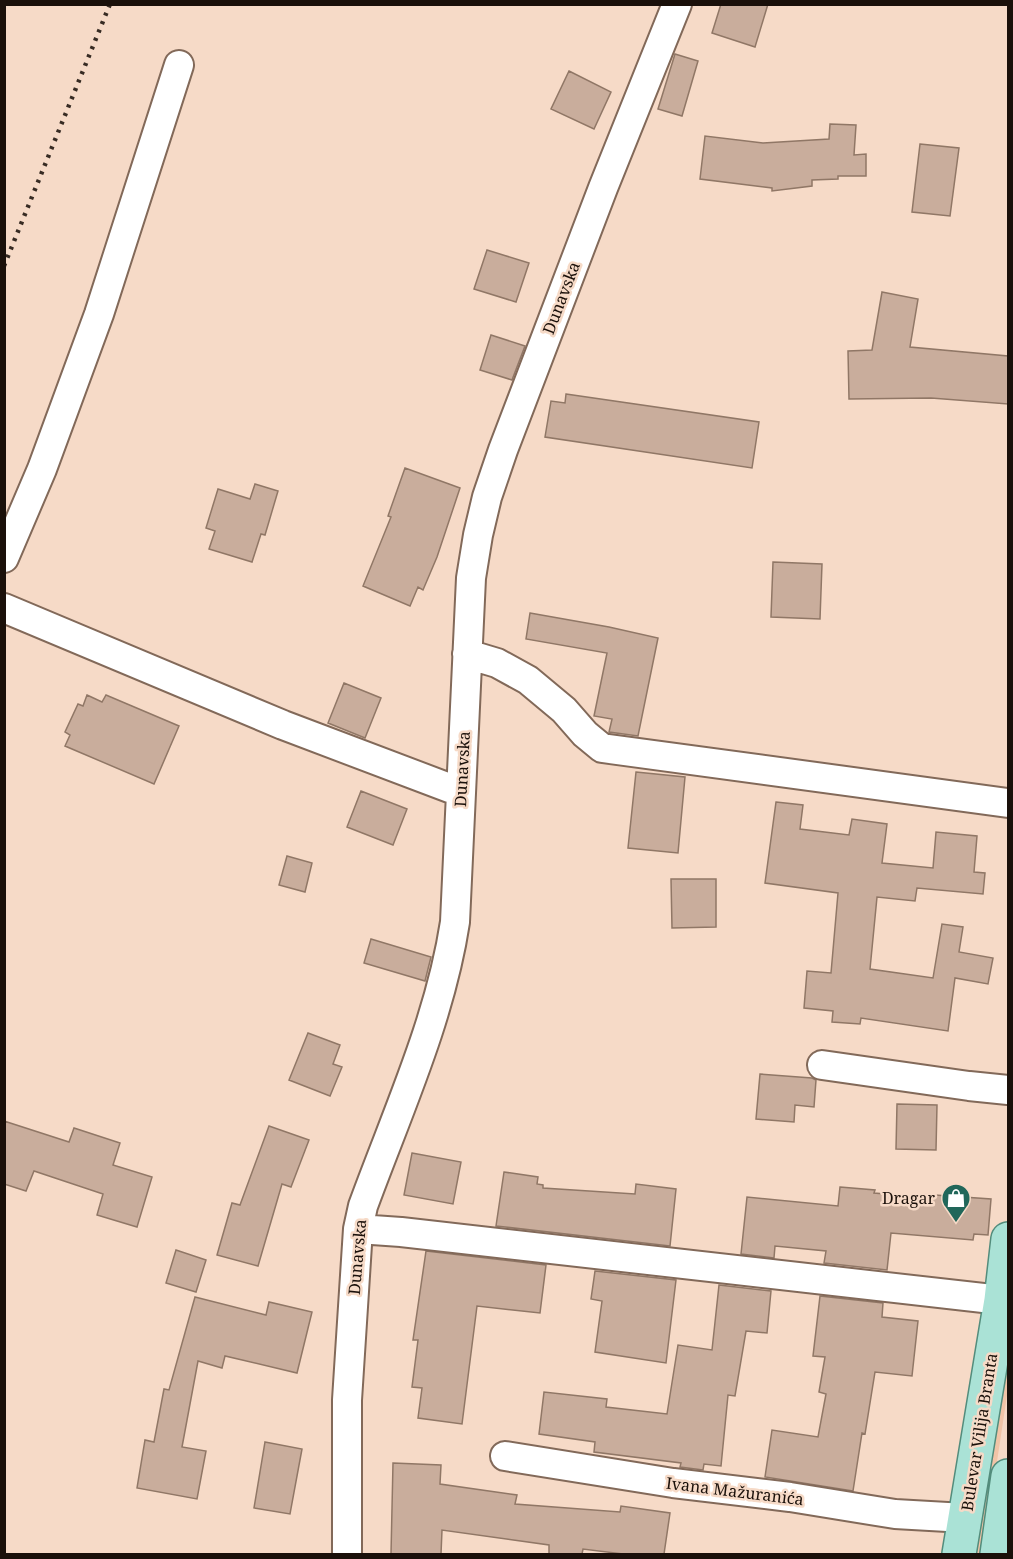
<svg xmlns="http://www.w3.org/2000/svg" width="1013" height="1559" font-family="'Noto Serif',serif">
<rect width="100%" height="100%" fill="#f6dac7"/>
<path fill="#f1c4a7" d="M 1008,1264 L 1008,1389 L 983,1554 L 964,1554 Z"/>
<path fill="#c9ad9c" stroke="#907766" stroke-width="1.5" d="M 721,4 L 768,4 L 755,47 L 712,33 Z
M 675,54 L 698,61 L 682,116 L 658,109 Z
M 569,71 L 611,92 L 594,129 L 551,109 Z
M 830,124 L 856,125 L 854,155 L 866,154 L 866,176 L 838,176 L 838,179 L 812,180 L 812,186 L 772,191 L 772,188 L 700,179 L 705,136 L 763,143 L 829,139 Z
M 920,144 L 959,148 L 950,216 L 912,212 Z
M 487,250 L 529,263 L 516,302 L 474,289 Z
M 882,292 L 918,299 L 910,347 L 1008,356 L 1008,404 L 931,398 L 849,399 L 848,351 L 872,350 Z
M 491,335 L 525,346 L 512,380 L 480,370 Z
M 566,394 L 759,422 L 752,468 L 545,437 L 551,401 L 565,403 Z
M 405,468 L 460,488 L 437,557 L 423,590 L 418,587 L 410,606 L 363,586 L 391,517 L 388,516 Z
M 255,484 L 278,491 L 265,535 L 261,534 L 252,562 L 209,549 L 215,531 L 206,528 L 218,489 L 250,499 Z
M 773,562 L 822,564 L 820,619 L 771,617 Z
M 530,613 L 609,627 L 658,638 L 638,736 L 609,732 L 612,719 L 594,716 L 607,653 L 526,639 Z
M 344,683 L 381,698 L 365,738 L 328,723 Z
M 87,695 L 102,702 L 106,695 L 179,726 L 154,784 L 65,746 L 70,735 L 65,732 L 78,704 L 83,706 Z
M 636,772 L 685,777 L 678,853 L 628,848 Z
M 361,791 L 407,809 L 393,845 L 347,827 Z
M 776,802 L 803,805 L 800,829 L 849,835 L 852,819 L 887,824 L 882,863 L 933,868 L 936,832 L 977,836 L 974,872 L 985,873 L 983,894 L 917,888 L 915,901 L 877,897 L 870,969 L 933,978 L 942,924 L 963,927 L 959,952 L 993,958 L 988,984 L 955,978 L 948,1031 L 861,1018 L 860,1024 L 832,1022 L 833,1011 L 804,1008 L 807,971 L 831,973 L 838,893 L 765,883 Z
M 287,856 L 312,863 L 305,892 L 279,885 Z
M 671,879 L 716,879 L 716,927 L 672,928 Z
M 371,939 L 431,957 L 425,981 L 364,963 Z
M 308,1033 L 340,1045 L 333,1064 L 342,1067 L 330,1096 L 289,1080 Z
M 760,1074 L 812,1078 L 816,1080 L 814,1107 L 795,1105 L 794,1122 L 756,1119 Z
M 897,1104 L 937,1105 L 936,1150 L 896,1149 Z
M 4,1121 L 69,1142 L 74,1128 L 120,1143 L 113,1165 L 152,1177 L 137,1227 L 97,1215 L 103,1194 L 34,1171 L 26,1191 L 4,1184 Z
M 269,1126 L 309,1140 L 291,1187 L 282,1184 L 258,1266 L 217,1255 L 232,1203 L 240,1205 Z
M 412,1153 L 461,1162 L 453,1204 L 404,1195 Z
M 504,1172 L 538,1177 L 537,1184 L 543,1185 L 543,1188 L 635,1194 L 636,1184 L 676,1189 L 670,1246 L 496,1226 Z
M 840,1187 L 875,1190 L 874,1193 L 921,1197 L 921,1194 L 991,1199 L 988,1235 L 974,1234 L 973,1240 L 891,1233 L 887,1270 L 824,1263 L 826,1251 L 775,1246 L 774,1258 L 741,1254 L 747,1197 L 838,1206 Z
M 176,1250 L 206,1260 L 196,1292 L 166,1283 Z
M 426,1251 L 546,1265 L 540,1313 L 477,1306 L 462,1424 L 418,1418 L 422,1388 L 412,1387 L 418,1340 L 413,1340 Z
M 595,1271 L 676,1280 L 666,1363 L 595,1352 L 602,1301 L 591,1299 Z
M 719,1285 L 771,1291 L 767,1333 L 746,1331 L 735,1396 L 728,1395 L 721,1466 L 704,1464 L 703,1470 L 680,1467 L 681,1463 L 594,1452 L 595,1442 L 539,1434 L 544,1392 L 607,1399 L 606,1407 L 667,1414 L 678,1345 L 712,1350 Z
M 820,1296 L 883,1303 L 882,1317 L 918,1321 L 912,1376 L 875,1372 L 865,1434 L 862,1433 L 853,1491 L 765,1477 L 772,1430 L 818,1437 L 826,1394 L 819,1392 L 825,1357 L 813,1356 Z
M 195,1297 L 266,1315 L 269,1302 L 312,1312 L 297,1373 L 225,1356 L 222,1368 L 198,1361 L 182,1447 L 206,1451 L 197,1499 L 137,1488 L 145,1440 L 154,1442 L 164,1389 L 169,1390 Z
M 265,1442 L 302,1449 L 290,1514 L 254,1508 Z
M 393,1463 L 441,1465 L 440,1484 L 517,1495 L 515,1504 L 620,1512 L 621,1506 L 670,1513 L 664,1554 L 623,1554 L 583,1549 L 582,1554 L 549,1554 L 549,1545 L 442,1530 L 441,1554 L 391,1554 Z"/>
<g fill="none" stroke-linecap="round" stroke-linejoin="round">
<g stroke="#826959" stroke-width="32">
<path id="minor" d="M 4,558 L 42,469 L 99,314 L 179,65
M 4,608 L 283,725 L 460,792
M 467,654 L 497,663 L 528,680 L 564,710 L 585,734 L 602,748 L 1008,803
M 822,1065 L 969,1086 L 1008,1090
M 358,1229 L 401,1232 L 1001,1300
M 505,1456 L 673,1483 L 790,1497 L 895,1514 L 965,1518
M 347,1554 L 347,1400 L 358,1229 L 363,1206 C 397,1113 440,1020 455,922 L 471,578 L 478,535 L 487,497 L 503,450 L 603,188 L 677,4"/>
</g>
<g stroke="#538c7c" stroke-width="36">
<path id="primary" d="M 959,1554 L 1001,1300 L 1008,1239
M 997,1554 L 1008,1476"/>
</g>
<use href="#minor" stroke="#fff" stroke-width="28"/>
<use href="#primary" stroke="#aae2d6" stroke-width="33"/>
<path stroke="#372b23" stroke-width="4.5" stroke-dasharray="3 6" stroke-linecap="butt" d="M 4,266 L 110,4"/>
</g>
<defs>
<g id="shop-pin" transform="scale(1.5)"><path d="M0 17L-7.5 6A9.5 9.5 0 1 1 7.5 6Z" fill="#21675a" stroke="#f6dac7"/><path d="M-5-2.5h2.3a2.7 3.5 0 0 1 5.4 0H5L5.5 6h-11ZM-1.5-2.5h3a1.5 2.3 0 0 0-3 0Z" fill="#fff"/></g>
</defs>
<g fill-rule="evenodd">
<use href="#shop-pin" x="956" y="1198"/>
</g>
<g text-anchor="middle" stroke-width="5" stroke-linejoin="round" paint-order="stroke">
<g font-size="16" fill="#1a100a" stroke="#f6dac7">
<text transform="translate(561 298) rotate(-69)" y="6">Dunavska</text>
<text transform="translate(462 769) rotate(-87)" y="6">Dunavska</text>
<text transform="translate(357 1257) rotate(-85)" y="6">Dunavska</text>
<text transform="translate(979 1432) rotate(-81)" y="6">Bulevar Vilija Branta</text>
<text transform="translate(735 1491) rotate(7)" y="6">Ivana Mažuranića</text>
</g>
<g font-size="16" fill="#1a100a" stroke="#f6dac7" text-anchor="end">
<text x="935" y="1204">Dragar</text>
</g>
</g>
<rect width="1013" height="1559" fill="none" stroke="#1a100a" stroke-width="12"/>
</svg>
